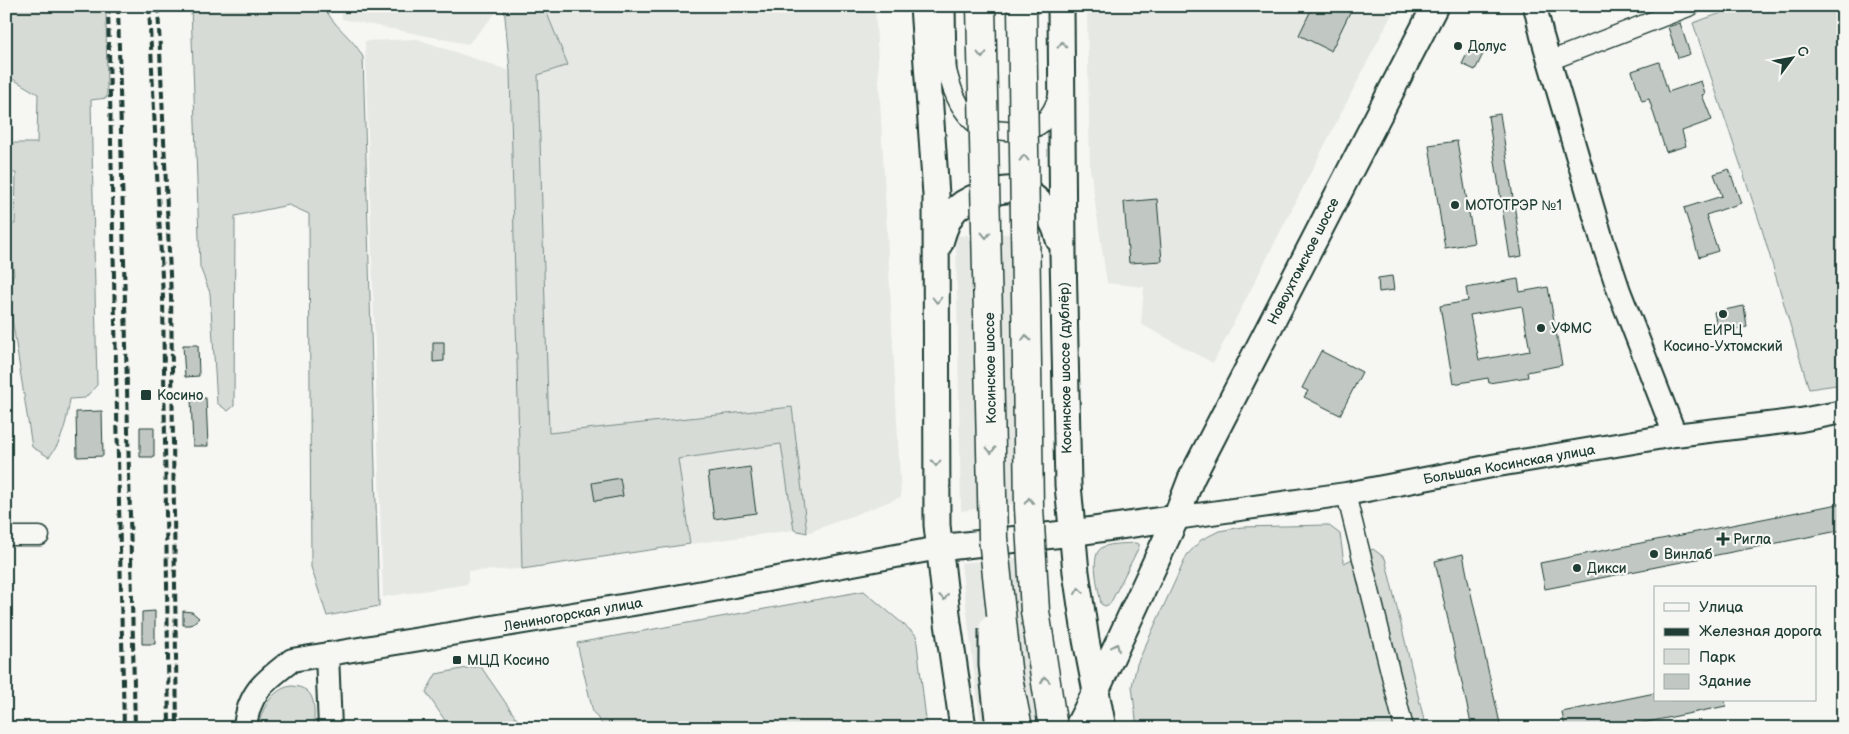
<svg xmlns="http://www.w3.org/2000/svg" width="1849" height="734" font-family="'Balsamiq Sans',sans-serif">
<rect width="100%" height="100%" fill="#f6f6f2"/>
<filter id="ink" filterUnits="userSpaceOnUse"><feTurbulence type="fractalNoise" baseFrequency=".02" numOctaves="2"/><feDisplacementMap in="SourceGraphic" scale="10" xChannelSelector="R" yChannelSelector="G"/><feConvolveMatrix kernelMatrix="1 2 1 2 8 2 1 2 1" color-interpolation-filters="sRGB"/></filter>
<g filter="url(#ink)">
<path fill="#e6e8e4" d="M 341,6 L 502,6 L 468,44 L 342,19 Z
M 544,6 L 875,6 L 901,497 L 807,533 L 791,407 L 549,434 L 538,75 L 567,65 Z
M 1087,6 L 1396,6 L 1213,363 L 1141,324 L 1144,287 L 1107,283 L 1090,168 Z
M 417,39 L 510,71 L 522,569 L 468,571 L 468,584 L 383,597 L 365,41 Z
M 1033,233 L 1037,500 L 961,511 L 956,236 Z
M 782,444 L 794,530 L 690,544 L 678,458 Z
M 1037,556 L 1060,728 L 981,728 L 961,563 Z"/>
<path fill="#d6dbd6" stroke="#7a8c85" d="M 6,6 L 106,6 L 107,98 L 91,100 L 97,385 L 85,398 L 70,399 C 67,419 63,441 49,457 L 32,447 L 7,286 L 14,274 L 6,224 L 15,224 L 16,173 L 6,173 L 6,143 L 37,143 L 38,94 L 6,75 Z
M 194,6 L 324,6 C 332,26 353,37 363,57 L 379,606 L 327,616 L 311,567 L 309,214 L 289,205 L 235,216 L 234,406 L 228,411 L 217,403 L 210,293 L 200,267 L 191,8 Z
M 504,6 L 544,6 L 568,65 L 538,75 L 549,433 L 792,407 L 807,533 L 794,530 L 781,444 L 678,459 L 690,544 L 522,569 L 510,71 Z
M 1741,6 L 1843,6 L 1843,384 L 1809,389 L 1761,226 L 1693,23 Z
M 1328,525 L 1340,534 L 1344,563 L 1373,549 L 1385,558 L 1426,728 L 1137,728 L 1132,686 L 1137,664 L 1187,555 L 1201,540 L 1219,531 L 1242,527 Z
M 1135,543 L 1139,544 L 1139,547 L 1110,604 L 1105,606 L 1101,604 C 1099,590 1088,554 1103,547 C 1112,543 1126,544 1135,543 Z
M 864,591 L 916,635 L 927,728 L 605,728 L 593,712 L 577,643 Z
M 472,667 L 481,667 L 523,728 L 450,728 L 426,692 L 436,674 Z
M 291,686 C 318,687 314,708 314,728 L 258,728 C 261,710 272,689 291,686 Z"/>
<path fill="#c1c8c3" stroke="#1f3d34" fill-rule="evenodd" d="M 1313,6 L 1353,6 L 1331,51 L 1299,35 Z
M 1680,23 L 1690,54 L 1678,58 L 1668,27 Z
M 1474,40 L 1487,46 L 1475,70 L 1462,64 Z
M 1659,62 L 1668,92 L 1701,81 L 1705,94 L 1702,95 L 1712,120 L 1682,131 L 1686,146 L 1666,152 L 1649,99 L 1642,101 L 1632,71 Z
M 1500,114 L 1522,256 L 1510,258 L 1488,116 Z
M 1457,141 L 1474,243 L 1445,248 L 1429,145 Z
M 1729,169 L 1741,203 L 1706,215 L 1718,251 L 1699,257 L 1684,208 L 1722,196 L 1714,174 Z
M 1157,199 L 1162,261 L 1129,263 L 1124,202 Z
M 1392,276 L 1394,290 L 1379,292 L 1378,278 Z
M 1518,279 L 1520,292 L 1548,287 L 1562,365 L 1527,372 L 1528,377 L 1508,380 L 1489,383 L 1488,378 L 1453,384 L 1440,306 L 1468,301 L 1466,288 ZM 1522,306 L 1530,351 L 1479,360 L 1470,315 Z
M 1744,306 L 1747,327 L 1718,332 L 1714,312 Z
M 433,342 L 444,342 L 444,361 L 433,362 Z
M 183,345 L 198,345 L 199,376 L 185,377 Z
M 1321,351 L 1362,372 L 1340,415 L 1304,397 L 1308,391 L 1302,388 Z
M 191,398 L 206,398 L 208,446 L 193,446 Z
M 102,411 L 103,456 L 77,457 L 76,412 Z
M 140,427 L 154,427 L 154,457 L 140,457 Z
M 750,467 L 756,513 L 714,519 L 708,473 Z
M 620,478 L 623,496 L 595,501 L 592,483 Z
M 1843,503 L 1843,530 L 1545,589 L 1540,563 Z
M 1463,554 L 1468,580 L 1501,728 L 1472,728 L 1435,561 Z
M 155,611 L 155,644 L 142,644 L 142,612 Z
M 183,611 L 192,612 L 199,618 L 191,625 L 183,625 Z
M 1655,693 L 1655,700 L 1725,700 L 1726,706 L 1618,728 L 1565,728 L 1562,712 Z"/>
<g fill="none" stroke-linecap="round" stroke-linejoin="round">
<g stroke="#1f3d34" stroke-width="21">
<path id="minor" d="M 944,58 C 949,79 953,98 967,115 C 969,117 972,122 975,123 C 990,132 1028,136 1042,123 C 1051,115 1056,104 1059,93
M 1549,61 L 1691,6
M 1346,494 L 1404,728
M 6,536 L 40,536"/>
</g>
<g stroke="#1f3d34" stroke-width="26">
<path id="tertiary" d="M 1535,6 L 1542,36 L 1602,240 L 1619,291 L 1675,435
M 1176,518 L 1346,494 L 1492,466 L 1675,435 L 1801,420 L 1843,412
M 327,654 L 330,728
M 245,728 C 248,692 266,680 292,660 L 670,598 L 939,548"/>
</g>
<g stroke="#1f3d34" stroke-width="29">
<path id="secondary" d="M 923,6 L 936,195 L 937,525 L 948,623 L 963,728
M 942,6 L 943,69
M 1061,6 L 1063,254 L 1068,485 L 1076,572 L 1086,640 L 1103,728
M 940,243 C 943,232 947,218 956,209 C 966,200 977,195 990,193 C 1001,190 1013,188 1024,192 C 1042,198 1055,223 1059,240
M 939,548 L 1072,533 L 1176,518
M 1077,728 L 1096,691 L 1176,518 L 1191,479 L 1435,6"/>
</g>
<use href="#minor" stroke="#f6f6f2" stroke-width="18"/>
<use href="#tertiary" stroke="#f6f6f2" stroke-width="22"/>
<use href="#secondary" stroke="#f6f6f2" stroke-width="25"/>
<path stroke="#1f3d34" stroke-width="4" stroke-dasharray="8 4" stroke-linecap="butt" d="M 108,6 L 124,728
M 118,6 L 135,728
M 149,6 L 163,298 L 169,728
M 158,6 L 171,297 L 177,728"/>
<g stroke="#1f3d34" stroke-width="29" stroke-linecap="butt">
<path id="secondary-bridge" d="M 992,628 L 992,665 L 999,728"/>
</g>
<g stroke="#1f3d34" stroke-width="31" stroke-linecap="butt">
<path id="trunk-bridge" d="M 981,6 L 993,538 L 1008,678 L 1018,728
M 1022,6 L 1029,508 L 1035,611 L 1053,728"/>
</g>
<use href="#secondary-bridge" stroke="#f6f6f2" stroke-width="25"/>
<use href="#trunk-bridge" stroke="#f6f6f2" stroke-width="28"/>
</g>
<defs><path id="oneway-chevron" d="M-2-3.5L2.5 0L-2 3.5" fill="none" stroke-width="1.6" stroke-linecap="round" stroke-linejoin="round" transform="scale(1.25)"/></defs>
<g stroke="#8a9a93">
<use href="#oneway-chevron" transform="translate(1062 45) rotate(-91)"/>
<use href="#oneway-chevron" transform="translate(982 55) rotate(89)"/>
<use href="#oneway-chevron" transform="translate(1024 158) rotate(-91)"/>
<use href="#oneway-chevron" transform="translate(986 235) rotate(89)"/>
<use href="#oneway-chevron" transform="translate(937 300) rotate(90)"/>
<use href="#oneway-chevron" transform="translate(1026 338) rotate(-91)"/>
<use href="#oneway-chevron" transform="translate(991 450) rotate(89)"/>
<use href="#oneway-chevron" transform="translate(936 463) rotate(90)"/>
<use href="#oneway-chevron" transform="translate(1029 501) rotate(-91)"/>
<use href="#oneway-chevron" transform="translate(1079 591) rotate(-98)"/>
<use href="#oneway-chevron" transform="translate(944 597) rotate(83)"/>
<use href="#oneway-chevron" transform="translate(1116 647) rotate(-65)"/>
<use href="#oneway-chevron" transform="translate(1045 680) rotate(-98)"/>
</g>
</g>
<g fill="#1f3d34" stroke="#f6f6f2" stroke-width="2">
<circle cx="1458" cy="46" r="5"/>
<circle cx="1455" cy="205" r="5"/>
<circle cx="1723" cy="314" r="5"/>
<circle cx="1541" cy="328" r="5"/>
<rect x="140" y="389" width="12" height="12" rx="2.5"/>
<path d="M1720.5 531.5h5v5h5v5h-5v5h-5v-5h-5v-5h5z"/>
<circle cx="1654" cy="554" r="5"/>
<circle cx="1577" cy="568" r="5"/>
<rect x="452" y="655" width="10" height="10" rx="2.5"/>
</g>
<g text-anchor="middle" stroke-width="4.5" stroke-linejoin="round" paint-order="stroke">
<g font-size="14" fill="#1f3d34" stroke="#f6f6f2" text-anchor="start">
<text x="1468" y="51">Долус</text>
<text x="1465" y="210">МОТОТРЭР №1</text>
<text x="1551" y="333">УФМС</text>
<text x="1723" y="335" text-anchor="middle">ЕИРЦ<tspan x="1723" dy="16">Косино-Ухтомский</tspan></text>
<text x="157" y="400">Косино</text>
<text x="1733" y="544">Ригла</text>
<text x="1664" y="559">Винлаб</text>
<text x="1587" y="573">Дикси</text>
<text x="467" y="665">МЦД Косино</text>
</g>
<g font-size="14" fill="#1f3d34" stroke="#f6f6f2">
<text transform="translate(1303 261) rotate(-63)" y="5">Новоухтомское шоссе</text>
<text transform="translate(990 368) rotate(-91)" y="5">Косинское шоссе</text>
<text transform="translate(1065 368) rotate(-91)" y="5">Косинское шоссе (дублёр)</text>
<text transform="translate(1509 464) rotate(-10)" y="5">Большая Косинская улица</text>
<text transform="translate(573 614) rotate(-10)" y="5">Лениногорская улица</text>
</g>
</g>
<rect width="1849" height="734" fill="none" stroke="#f6f6f2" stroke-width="25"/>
<rect x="12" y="12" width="1824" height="709" fill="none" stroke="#1f3d34" stroke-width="2" filter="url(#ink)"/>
<rect x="1654" y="586" width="162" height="115" fill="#f6f6f2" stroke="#a0aca6"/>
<rect x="1664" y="603" width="25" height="8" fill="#f6f6f2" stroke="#a0aca6"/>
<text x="1699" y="612" font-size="15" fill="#1f3d34">Улица</text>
<rect x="1664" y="628" width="25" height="8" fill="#1f3d34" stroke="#a0aca6"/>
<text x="1699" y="636" font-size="15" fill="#1f3d34">Железная дорога</text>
<rect x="1664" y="649" width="25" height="15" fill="#d6dbd6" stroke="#a0aca6"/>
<text x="1699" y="662" font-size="15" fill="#1f3d34">Парк</text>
<rect x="1664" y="674" width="25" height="15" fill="#c1c8c3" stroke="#a0aca6"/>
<text x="1699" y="686" font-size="15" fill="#1f3d34">Здание</text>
<g transform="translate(1792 58) rotate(58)" stroke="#f6f6f2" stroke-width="4" paint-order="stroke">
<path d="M0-4L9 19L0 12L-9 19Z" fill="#1f3d34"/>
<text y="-8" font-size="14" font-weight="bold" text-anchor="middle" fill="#1f3d34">С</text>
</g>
</svg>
